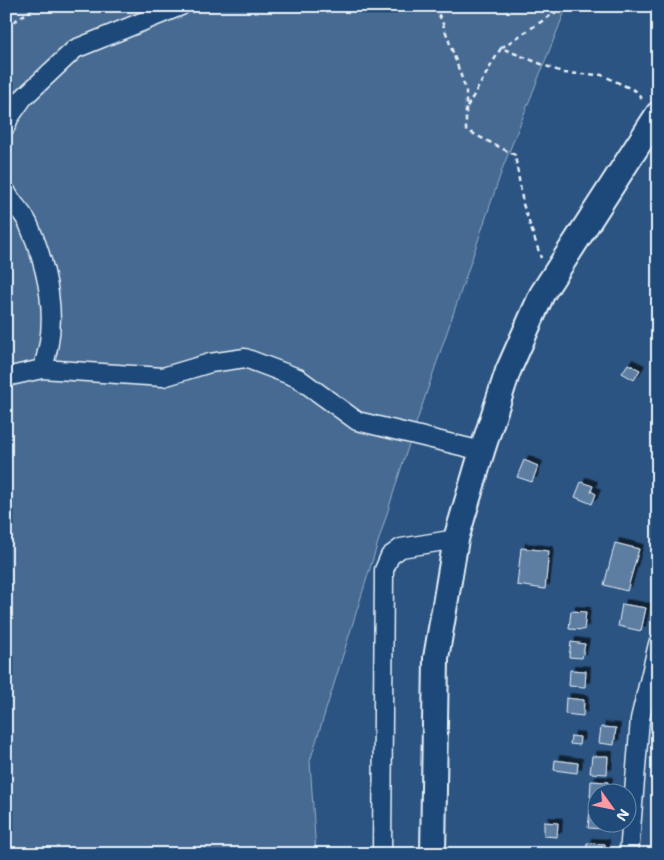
<svg xmlns="http://www.w3.org/2000/svg" width="664" height="860" font-family="'Shantell Sans',sans-serif">
<defs>
<filter id="shadow"><feDropShadow dx="4.5" dy="-4.5" stdDeviation="0" flood-color="#0009"/></filter>
</defs>
<rect width="100%" height="100%" fill="#2b5482"/>
<filter id="ink" filterUnits="userSpaceOnUse"><feTurbulence type="fractalNoise" baseFrequency=".02" numOctaves="2"/><feDisplacementMap in="SourceGraphic" scale="10" xChannelSelector="R" yChannelSelector="G"/><feConvolveMatrix kernelMatrix="1 2 1 2 8 2 1 2 1" color-interpolation-filters="sRGB"/></filter>
<g filter="url(#ink)">
<path fill="#476b93" stroke="#98aec6" d="M 6,6 L 567,6 L 503,167 L 403,462 L 310,761 L 316,854 L 6,854 Z"/>
<path fill="#5d7da1" stroke="#e8f1f8" filter="url(#shadow)" d="M 628,364 L 640,370 L 634,380 L 622,373 Z
M 524,460 L 538,466 L 532,482 L 517,477 Z
M 581,482 L 593,486 L 591,491 L 596,494 L 592,504 L 575,497 Z
M 615,543 L 639,549 L 627,591 L 604,585 Z
M 521,548 L 549,551 L 545,589 L 517,585 Z
M 622,604 L 646,608 L 641,631 L 618,626 Z
M 571,611 L 586,612 L 584,630 L 569,629 Z
M 571,642 L 585,644 L 582,658 L 569,657 Z
M 570,670 L 586,671 L 585,687 L 569,686 Z
M 566,698 L 584,700 L 583,716 L 565,714 Z
M 601,727 L 616,728 L 614,745 L 599,743 Z
M 571,736 L 580,737 L 579,745 L 570,744 Z
M 592,756 L 608,756 L 607,774 L 590,773 Z
M 555,760 L 578,763 L 577,773 L 554,770 Z
M 591,781 L 608,782 L 607,792 L 596,792 L 596,798 L 590,797 Z
M 590,810 L 596,811 L 596,822 L 605,822 L 605,829 L 588,828 Z
M 544,822 L 558,823 L 557,837 L 544,836 Z
M 587,843 L 605,844 L 605,854 L 586,854 Z"/>
<g fill="none" stroke-linecap="round" stroke-linejoin="round">
<g stroke="#e8f1f8" stroke-width="21">
<path id="street" d="M 6,126 L 9,118 L 23,98 L 75,49 L 181,6
M 6,191 C 11,203 22,211 28,223 C 48,268 60,322 42,369 L 6,377
M 42,369 L 163,377 L 210,363 L 245,358 L 298,378 L 357,421 L 482,451
M 382,854 L 384,570 L 390,556 L 401,548 L 456,539
M 629,854 L 640,719 L 658,644"/>
</g>
<g stroke="#e8f1f8" stroke-width="28">
<path id="secondary" d="M 433,854 L 436,658 L 456,539 L 482,451 L 508,371 L 542,294 L 658,114"/>
</g>
<path stroke="#e8f1f8" stroke-width="2.5" stroke-dasharray="5 4" stroke-linecap="butt" d="M 435,6 L 443,24 L 466,90 L 466,130 L 515,155 L 523,204 L 541,258
M 6,27 L 37,6
M 501,48 L 556,12 L 560,6
M 467,107 L 501,48 L 564,73 L 602,75 L 636,91 L 644,101"/>
<use href="#street" stroke="#1f4a7a" stroke-width="18"/>
<use href="#secondary" stroke="#1f4a7a" stroke-width="24"/>
</g>
</g>
<rect width="664" height="860" fill="none" stroke="#1f4a7a" stroke-width="25"/>
<rect x="12" y="12" width="639" height="835" fill="none" stroke="#e8f1f8" stroke-width="2" filter="url(#ink)"/>
<g transform="translate(612 808) rotate(123)"><circle r="24" fill="#1f4a7a" stroke="#6f8dac"/>
<path d="M0-4L9 19L0 12L-9 19Z" fill="#ff9aa2"/>
<text y="-8" font-size="14" font-weight="bold" text-anchor="middle" fill="#e8f1f8">N</text>
</g>
</svg>
